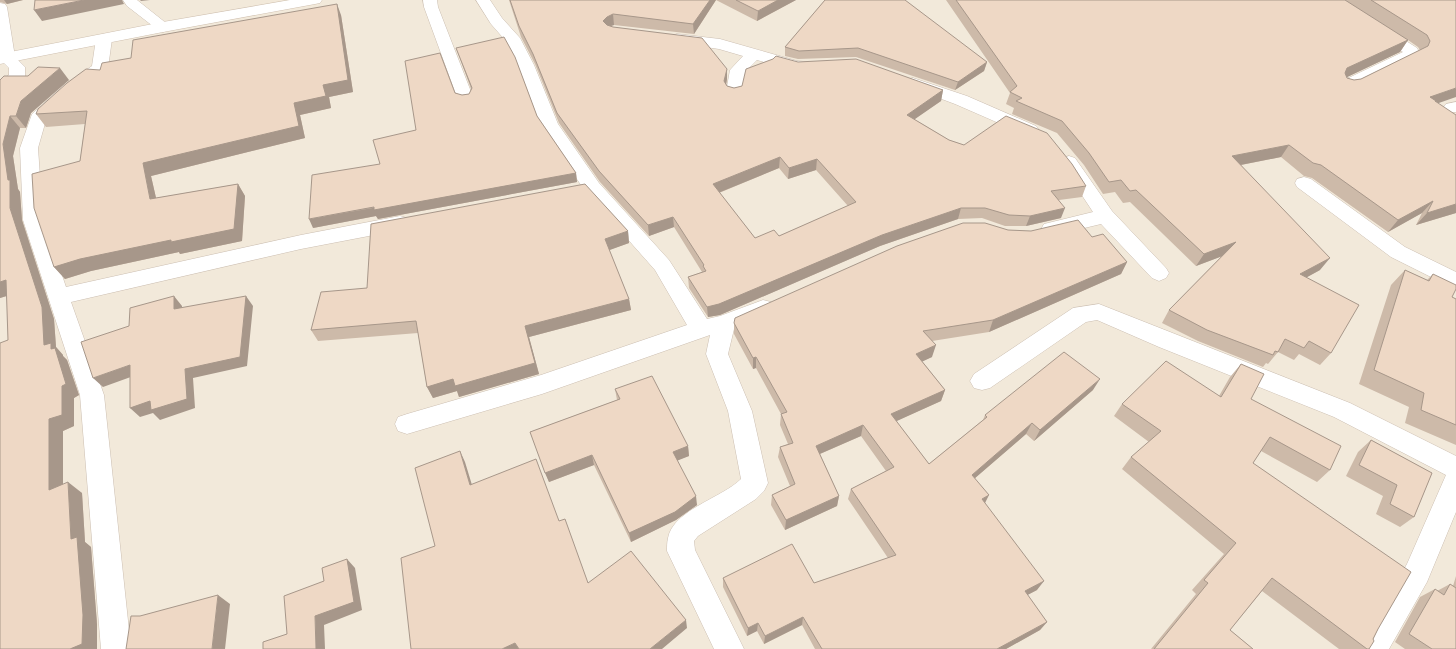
<svg xmlns="http://www.w3.org/2000/svg" width="1456" height="649" font-family="'PT Sans',sans-serif">
<rect width="100%" height="100%" fill="#fbf6eb"/>
<path fill="#f2e9da" d="M 0,0 L 1456,0 L 1456,649 L 0,649 Z"/>
<g fill="none" stroke-linecap="round" stroke-linejoin="round">
<g stroke="#ccbfb2" stroke-width="1">
<path id="minor" d="M 123,0 L 137,0 L 171,27 L 168,30 L 163,32 L 158,30 L 127,6 Z
M 423,0 L 437,0 L 438,7 L 473,97 L 471,101 L 465,102 L 459,101 L 457,97 L 424,7 Z
M 476,0 L 490,0 L 502,18 L 520,38 L 534,65 L 558,124 L 599,183 L 669,260 L 707,319 L 720,316 L 763,300 L 771,302 L 774,308 L 771,314 L 734,329 L 728,354 L 752,411 L 768,483 L 764,491 L 756,499 L 698,536 L 694,541 L 695,550 L 744,649 L 714,649 L 667,551 C 667,547 667,542 668,538 C 673,510 722,498 741,479 L 728,411 L 706,354 L 710,335 L 542,394 L 407,434 L 398,431 L 395,424 L 398,417 L 407,414 L 541,375 L 687,325 L 655,270 L 585,191 L 540,124 L 518,65 L 505,40 L 491,24 Z
M 1325,0 L 1342,0 L 1417,48 L 1420,54 L 1418,57 L 1352,90 L 1346,91 L 1340,90 L 1338,86 L 1340,82 L 1403,52 L 1327,3 Z
M 0,3 L 5,4 L 7,7 L 15,57 L 25,67 L 25,77 L 6,93 L 0,94 L 0,81 L 9,75 L 9,68 L 0,59 Z
M 104,34 L 109,36 L 112,39 L 108,68 L 106,71 L 75,94 L 46,120 L 38,148 L 43,220 L 66,287 L 301,235 L 400,216 L 407,218 L 410,223 L 407,228 L 400,230 L 301,249 L 71,302 L 104,395 L 131,649 L 101,649 L 80,395 L 23,220 L 20,148 L 32,114 L 63,86 L 92,66 L 96,39 L 99,36 Z
M 677,34 L 720,39 L 797,61 L 809,62 L 811,65 L 809,68 L 797,71 L 757,60 L 746,71 L 742,92 L 740,96 L 734,97 L 728,96 L 726,92 L 730,70 L 743,56 L 719,49 L 672,42 L 669,39 L 672,36 Z
M 913,78 L 967,96 L 1036,126 L 1039,130 L 1036,134 L 1030,135 L 1024,134 L 955,104 L 907,86 L 905,83 L 907,80 Z
M 1456,102 L 1456,112 L 1446,112 L 1443,108 L 1446,104 Z
M 1069,156 L 1075,158 L 1112,211 L 1166,268 L 1169,273 L 1166,278 L 1159,281 L 1152,278 L 1101,224 L 1051,236 L 1044,234 L 1041,229 L 1044,224 L 1093,212 L 1060,162 L 1063,158 Z
M 1304,177 L 1311,179 L 1405,247 L 1456,272 L 1456,289 L 1449,286 L 1391,257 L 1297,187 L 1295,183 L 1297,179 Z
M 1099,304 L 1350,403 L 1456,456 L 1456,512 L 1427,582 L 1389,649 L 1358,649 L 1363,639 L 1407,564 L 1446,475 L 1334,417 L 1159,347 L 1097,320 L 1086,322 L 990,388 L 982,390 L 974,388 L 970,381 L 974,374 L 1073,308 Z"/>
</g>
<g stroke="#cfc0b0" stroke-width="1">
<path id="secondary" d="M 290,0 L 322,0 L 320,3 L 315,4 L 163,32 L 0,64 L 0,54 L 163,22 Z"/>
</g>
<use href="#minor" fill="#fff" fill-rule="evenodd"/>
<use href="#secondary" fill="#fff" fill-rule="evenodd"/>
</g>
<path fill="#cdbaa9" fill-rule="evenodd" d="M 0,0 L 23,0 L 7,4 L 0,2 Z
M 509,0 L 796,0 L 757,21 L 716,0 L 694,34 L 614,25 L 610,26 L 727,69 L 727,79 L 726,84 L 727,86 L 734,88 L 742,86 L 798,62 L 943,90 L 941,101 L 914,119 L 949,140 L 1086,186 L 1082,197 L 1059,200 L 1061,218 L 1026,226 L 1005,226 L 982,218 L 958,219 L 880,246 L 720,315 L 708,317 L 689,288 L 688,277 L 702,272 L 674,227 L 649,236 L 600,182 L 559,123 L 535,64 L 521,37 ZM 779,168 L 788,179 L 816,170 L 848,206 L 779,236 L 755,238 L 719,193 Z
M 825,0 L 987,62 L 984,71 L 955,90 L 856,57 L 798,59 L 785,56 L 785,47 Z
M 946,0 L 1456,0 L 1438,103 L 1456,213 L 1416,225 L 1422,213 L 1388,232 L 1312,178 L 1304,176 L 1281,157 L 1241,165 L 1320,270 L 1307,277 L 1331,353 L 1320,365 L 1299,354 L 1294,360 L 1278,352 L 1268,364 L 1266,363 L 1263,367 L 1198,341 L 1162,323 L 1169,310 L 1222,256 L 1196,266 L 1130,202 L 1123,203 L 1115,192 L 1103,194 L 1084,165 L 1057,133 L 1012,114 L 1014,108 L 1006,104 L 1010,93 ZM 1408,40 L 1418,47 L 1420,50 L 1361,79 L 1354,80 L 1347,78 L 1346,77 L 1400,52 Z
M 341,15 L 353,92 L 329,97 L 331,108 L 300,115 L 305,138 L 151,176 L 156,198 L 238,184 L 245,196 L 242,241 L 180,254 L 179,252 L 91,271 L 65,279 L 54,267 L 80,161 L 85,124 L 46,127 L 36,114 L 100,70 L 131,58 Z
M 456,48 L 537,116 L 576,173 L 577,182 L 378,219 L 376,216 L 313,228 L 455,93 L 462,95 L 469,94 L 471,89 L 459,56 Z
M 0,80 L 69,80 L 31,113 L 26,128 L 20,128 L 13,156 L 18,189 L 20,192 L 22,220 L 54,319 L 56,347 L 63,355 L 63,356 L 67,360 L 79,395 L 74,398 L 74,426 L 63,431 L 63,484 L 82,493 L 85,542 L 91,547 L 97,624 L 8,340 L 7,296 L 0,298 Z
M 1008,230 L 1092,237 L 1127,262 L 1121,274 L 989,332 L 932,341 L 932,357 L 922,361 L 945,390 L 941,401 L 896,421 L 929,464 L 983,420 L 985,415 L 1093,390 L 1034,441 L 1026,434 L 975,478 L 985,503 L 1037,590 L 1027,595 L 1047,622 L 1040,630 L 1006,649 L 815,649 L 802,625 L 764,644 L 757,631 L 747,636 L 723,587 L 723,578 L 814,583 L 888,558 L 848,499 L 851,489 L 886,471 L 861,436 L 820,454 L 839,496 L 837,506 L 785,530 L 771,505 L 772,495 L 790,486 L 778,457 L 780,447 L 788,444 L 780,425 L 781,414 L 756,368 L 753,369 L 734,334 L 734,323 Z
M 628,231 L 629,243 L 609,250 L 629,299 L 631,310 L 529,337 L 539,374 L 459,397 L 457,391 L 433,398 L 427,387 L 418,333 L 318,341 L 311,330 L 367,288 Z
M 1405,270 L 1427,280 L 1433,274 L 1452,297 L 1456,299 L 1456,445 L 1405,423 L 1409,407 L 1359,384 L 1391,285 Z
M 1241,364 L 1251,399 L 1330,470 L 1317,482 L 1261,451 L 1253,463 L 1378,629 L 1369,649 L 1339,649 L 1262,591 L 1230,630 L 1253,649 L 1151,649 L 1196,594 L 1192,590 L 1224,554 L 1122,469 L 1131,457 L 1149,442 L 1114,416 L 1122,404 L 1219,396 L 1230,377 Z
M 615,389 L 688,446 L 689,456 L 677,460 L 697,505 L 676,520 L 631,542 L 594,465 L 549,482 L 530,432 L 617,400 Z
M 1371,440 L 1432,473 L 1414,517 L 1400,527 L 1376,514 L 1383,496 L 1346,476 L 1358,452 Z
M 1456,576 L 1456,649 L 1405,649 L 1395,642 L 1420,597 L 1435,589 L 1437,591 L 1450,584 L 1453,586 Z"/>
<path fill="#a7978a" d="M 4,0 L 23,0 L 7,4 Z
M 84,0 L 122,0 L 124,4 L 42,21 L 34,10 Z
M 140,0 L 150,0 L 141,1 Z
M 710,0 L 716,0 L 694,34 L 693,24 Z
M 778,0 L 796,0 L 757,21 L 758,11 Z
M 337,4 L 341,15 L 353,92 L 329,97 L 331,108 L 300,115 L 305,138 L 151,176 L 159,211 L 150,199 L 143,163 L 323,85 Z
M 613,14 L 614,25 L 608,27 L 603,21 L 607,17 Z
M 1408,40 L 1400,52 L 1339,81 L 1347,68 Z
M 987,62 L 984,71 L 955,90 L 958,82 Z
M 60,68 L 69,80 L 31,113 L 26,128 L 16,116 L 21,101 Z
M 727,69 L 727,79 L 725,92 L 724,81 Z
M 1456,88 L 1456,97 L 1433,105 L 1430,97 Z
M 943,90 L 941,101 L 905,126 L 907,115 Z
M 10,116 L 20,128 L 13,156 L 18,189 L 20,192 L 22,220 L 54,319 L 56,347 L 63,355 L 63,356 L 67,360 L 79,395 L 74,398 L 74,426 L 63,431 L 63,500 L 49,490 L 49,419 L 44,345 L 10,208 L 3,144 Z
M 1289,145 L 1281,157 L 1225,168 L 1232,156 Z
M 780,157 L 779,168 L 713,195 L 713,184 Z
M 817,159 L 816,170 L 788,179 L 789,168 Z
M 576,173 L 577,182 L 378,219 L 376,216 L 313,228 L 309,219 Z
M 238,184 L 245,196 L 242,241 L 180,254 L 179,252 L 91,271 L 65,279 L 54,267 Z
M 1433,201 L 1422,213 L 1388,232 L 1398,220 Z
M 1456,204 L 1456,213 L 1416,225 L 1427,213 Z
M 961,208 L 958,219 L 880,246 L 720,315 L 708,317 L 707,307 L 882,235 Z
M 1065,208 L 1061,218 L 1026,226 L 1030,216 Z
M 673,217 L 674,227 L 649,236 L 648,225 Z
M 628,231 L 629,243 L 607,251 L 605,239 Z
M 1236,242 L 1228,254 L 1196,266 L 1204,254 Z
M 1330,258 L 1320,270 L 1291,286 L 1300,274 Z
M 1127,262 L 1121,274 L 989,332 L 993,320 Z
M 6,280 L 19,292 L 0,298 L 0,282 Z
M 174,296 L 182,306 L 182,319 L 174,309 Z
M 246,296 L 253,306 L 247,366 L 193,378 L 195,408 L 160,420 L 153,413 L 140,417 L 130,408 Z
M 629,299 L 631,310 L 529,337 L 539,374 L 459,397 L 457,391 L 433,398 L 427,387 L 525,326 Z
M 936,345 L 932,357 L 913,366 L 916,354 Z
M 756,357 L 756,368 L 753,369 L 753,358 Z
M 130,365 L 139,374 L 103,387 L 93,378 Z
M 1100,379 L 1093,390 L 1034,441 L 1040,430 Z
M 945,390 L 941,401 L 888,425 L 891,414 Z
M 1032,423 L 1026,434 L 967,485 L 972,475 Z
M 863,425 L 861,436 L 815,456 L 816,446 Z
M 688,446 L 689,456 L 674,462 L 673,452 Z
M 460,451 L 465,462 L 475,495 L 470,485 Z
M 592,455 L 594,465 L 549,482 L 545,473 Z
M 68,482 L 82,493 L 85,542 L 91,547 L 97,624 L 97,649 L 70,649 L 71,539 Z
M 989,495 L 984,505 L 982,499 Z
M 696,496 L 697,505 L 676,520 L 631,542 L 629,533 Z
M 839,496 L 837,506 L 785,530 L 786,520 Z
M 347,559 L 355,568 L 362,610 L 324,625 L 325,649 L 316,649 L 315,616 Z
M 1044,581 L 1037,590 L 1018,600 L 1025,591 Z
M 218,595 L 230,604 L 225,649 L 212,649 Z
M 803,617 L 802,625 L 764,644 L 765,636 Z
M 686,620 L 687,628 L 662,649 L 650,649 Z
M 1047,622 L 1040,630 L 1006,649 L 997,649 Z
M 758,623 L 757,631 L 747,636 L 748,628 Z
M 515,643 L 519,649 L 502,649 Z"/>
<path fill="#eed8c5" stroke="#a7978a" fill-rule="evenodd" d="M 35,0 L 84,0 L 34,10 Z
M 510,0 L 710,0 L 693,24 L 613,14 L 607,17 L 603,21 L 607,25 L 613,27 L 702,38 L 727,69 L 724,81 L 727,86 L 734,88 L 742,86 L 746,69 L 773,59 L 776,56 L 798,62 L 856,59 L 943,90 L 907,115 L 949,140 L 964,145 L 1006,116 L 1047,133 L 1072,164 L 1086,186 L 1051,191 L 1065,208 L 1030,216 L 1009,215 L 985,208 L 961,208 L 882,235 L 719,304 L 707,307 L 688,277 L 706,271 L 703,266 L 704,265 L 673,217 L 648,225 L 599,171 L 557,113 L 533,54 L 519,26 ZM 780,157 L 789,168 L 817,159 L 856,202 L 779,236 L 774,230 L 755,238 L 713,184 Z
M 736,0 L 778,0 L 758,11 Z
M 825,0 L 905,0 L 987,62 L 958,82 L 858,48 L 799,51 L 785,47 Z
M 956,0 L 1345,0 L 1408,40 L 1347,68 L 1345,73 L 1347,78 L 1354,80 L 1361,79 L 1428,46 L 1430,41 L 1427,35 L 1371,0 L 1456,0 L 1456,88 L 1430,97 L 1436,101 L 1435,101 L 1456,115 L 1456,204 L 1427,213 L 1433,201 L 1398,220 L 1321,165 L 1313,163 L 1289,145 L 1232,156 L 1330,258 L 1300,274 L 1359,305 L 1331,353 L 1309,341 L 1304,348 L 1285,339 L 1278,352 L 1275,351 L 1273,355 L 1207,330 L 1169,310 L 1236,242 L 1204,254 L 1136,190 L 1130,191 L 1121,180 L 1109,182 L 1089,153 L 1062,121 L 1016,101 L 1022,98 L 1010,92 L 1017,86 Z
M 337,4 L 348,80 L 323,85 L 326,96 L 294,103 L 299,126 L 143,163 L 150,199 L 238,184 L 234,229 L 171,242 L 171,240 L 80,259 L 54,267 L 34,208 L 32,174 L 80,161 L 87,111 L 36,114 L 38,109 L 67,83 L 86,69 L 100,70 L 102,63 L 131,58 L 133,40 Z
M 504,37 L 515,57 L 537,116 L 576,173 L 374,210 L 374,207 L 309,219 L 312,175 L 380,164 L 373,140 L 416,130 L 405,61 L 440,53 L 455,93 L 462,95 L 469,94 L 472,88 L 456,48 Z
M 38,67 L 60,68 L 21,101 L 16,116 L 10,116 L 3,144 L 8,180 L 10,180 L 10,208 L 42,307 L 44,345 L 51,343 L 51,349 L 55,348 L 66,384 L 62,386 L 62,415 L 49,419 L 49,490 L 68,482 L 71,539 L 77,537 L 83,615 L 82,644 L 70,649 L 0,649 L 0,343 L 8,340 L 6,280 L 0,282 L 0,80 L 4,76 L 28,76 Z
M 585,184 L 628,231 L 605,239 L 629,299 L 525,326 L 535,363 L 455,386 L 453,379 L 427,387 L 416,321 L 311,330 L 321,292 L 367,288 L 371,224 Z
M 1078,220 L 1092,237 L 1103,234 L 1127,262 L 993,320 L 923,331 L 936,345 L 916,354 L 945,390 L 891,414 L 929,464 L 987,417 L 985,415 L 1064,352 L 1100,379 L 1040,430 L 1032,423 L 972,475 L 989,495 L 982,499 L 1044,581 L 1025,591 L 1047,622 L 997,649 L 822,649 L 803,617 L 765,636 L 758,623 L 748,628 L 723,578 L 792,544 L 814,583 L 896,555 L 851,489 L 894,467 L 863,425 L 816,446 L 839,496 L 786,520 L 772,495 L 795,484 L 780,447 L 793,443 L 781,414 L 787,412 L 756,357 L 753,358 L 734,323 L 735,318 L 897,246 L 963,223 L 985,223 L 1008,230 L 1031,231 Z
M 1405,270 L 1429,281 L 1433,274 L 1456,285 L 1456,289 L 1452,297 L 1456,299 L 1456,425 L 1421,410 L 1424,393 L 1374,370 Z
M 174,296 L 174,309 L 246,296 L 240,357 L 185,369 L 187,399 L 151,410 L 150,401 L 130,408 L 130,365 L 93,378 L 81,342 L 129,326 L 130,308 Z
M 1166,361 L 1221,397 L 1241,364 L 1264,374 L 1251,399 L 1341,446 L 1330,470 L 1270,437 L 1253,463 L 1411,572 L 1378,629 L 1373,639 L 1374,641 L 1369,649 L 1367,649 L 1272,578 L 1230,630 L 1253,649 L 1154,649 L 1208,583 L 1204,580 L 1236,543 L 1131,457 L 1161,431 L 1122,404 Z
M 652,376 L 688,446 L 673,452 L 696,496 L 675,512 L 629,533 L 592,455 L 545,473 L 530,432 L 620,399 L 615,389 Z
M 1371,440 L 1432,473 L 1414,517 L 1390,504 L 1397,485 L 1359,465 Z
M 460,451 L 470,485 L 536,459 L 559,521 L 565,519 L 588,583 L 631,551 L 686,620 L 650,649 L 519,649 L 515,643 L 502,649 L 411,649 L 401,558 L 435,546 L 415,468 Z
M 347,559 L 354,602 L 315,616 L 316,649 L 263,649 L 263,642 L 287,634 L 284,596 L 324,581 L 322,568 Z
M 1450,584 L 1456,588 L 1456,649 L 1432,649 L 1409,634 L 1435,589 L 1444,595 Z
M 218,595 L 212,649 L 126,649 L 131,616 L 140,616 Z"/>
</svg>
